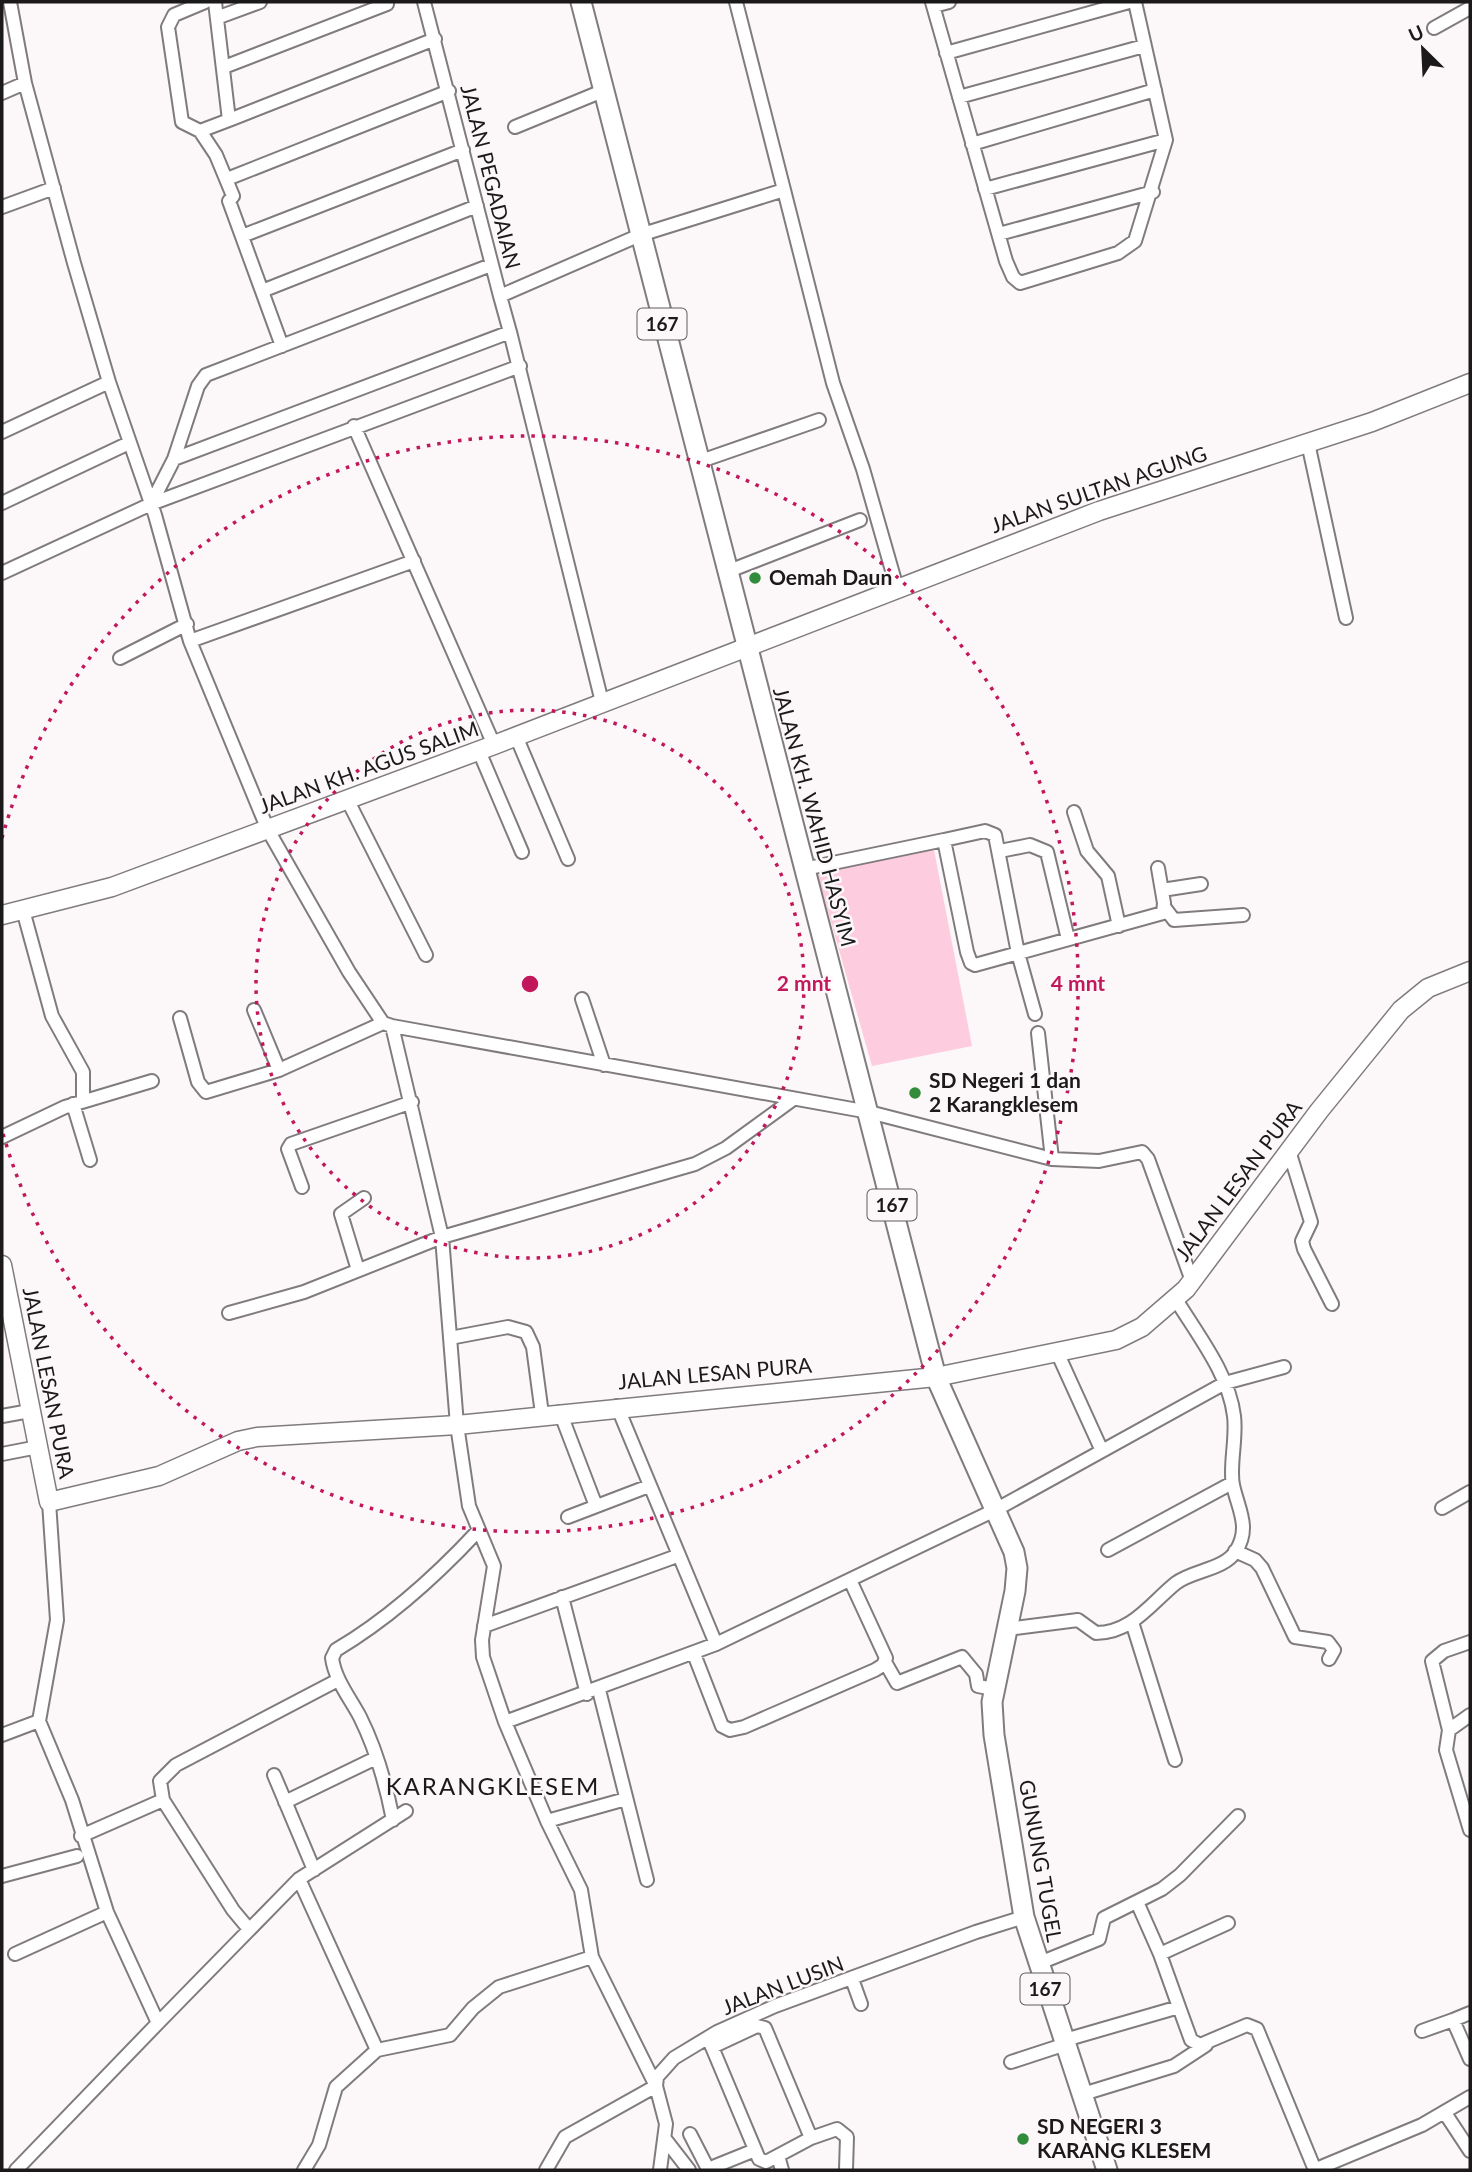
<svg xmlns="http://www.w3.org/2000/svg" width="1472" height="2172" font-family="Lato,sans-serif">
<rect width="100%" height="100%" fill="#fcf7f9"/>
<path fill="#feccdf" d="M 934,850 L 972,1046 L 872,1066 L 816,869 Z"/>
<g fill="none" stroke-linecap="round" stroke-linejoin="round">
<g stroke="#807c7e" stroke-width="16">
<path id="street" d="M 10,2 L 25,83 L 74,263 L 109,382 L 155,515 L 190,641 L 268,830 L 349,972 L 383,1023 L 392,1026 L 442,1237 L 457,1425 L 469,1506 L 494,1566 L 482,1640 L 483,1657 L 505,1722 L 547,1821 L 581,1890 L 592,1957 L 656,2086 L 565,2137 L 546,2170
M 215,2 L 229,120 L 200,131 L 216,155 L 233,196 L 229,201 L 282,346
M 424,2 L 500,296 L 640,235 L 784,190 L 736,2
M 932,2 L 1006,261 L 1013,277 L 1020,283 L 1118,253 L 1135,241 L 1166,140 L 1135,2
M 934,6 L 949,2
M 219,17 L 260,2
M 1434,28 L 1470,8
M 946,53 L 1129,2
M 224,67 L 387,4
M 2,93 L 25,83
M 959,97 L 1144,46
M 229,120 L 435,39
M 515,127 L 605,90
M 200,131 L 182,122 L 168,27 L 174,15 L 205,2
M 972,144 L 1155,90
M 227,179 L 449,91
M 985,189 L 1166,140
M 784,190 L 833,383 L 863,469 L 897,588
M 2,207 L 54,188
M 999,234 L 1153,192
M 242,236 L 463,150
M 262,291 L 477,206
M 510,332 L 602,702
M 354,426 L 494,745
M 2,432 L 109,382
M 1308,443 L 1346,618
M 174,459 L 510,332 L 500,296
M 698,462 L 819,420
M 2,503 L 129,443
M 151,504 L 174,459 L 198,386 L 206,375 L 491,265
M 729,571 L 860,520
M 2,573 L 151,504 L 520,366
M 190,641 L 414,561
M 120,658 L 187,624
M 516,736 L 568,859
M 479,751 L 522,852
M 348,801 L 426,955
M 1074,812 L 1087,851 L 1108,876 L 1119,926
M 944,840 L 985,831 L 995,835 L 1018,953 L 1035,1014
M 1000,851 L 1030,845 L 1047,852 L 1068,939
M 804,869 L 944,840 L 967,952 L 971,963 L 975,965 L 1163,913 L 1164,903 L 1158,868
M 1162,890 L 1201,884
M 1165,908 L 1174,920 L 1243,915
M 23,910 L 52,1016 L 83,1072 L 83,1100
M 582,999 L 604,1065
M 254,1010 L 279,1070
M 180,1018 L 198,1082 L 206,1092 L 279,1070 L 383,1023
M 392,1026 L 869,1112 L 1052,1159 L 1099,1161 L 1142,1152 L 1148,1159 L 1192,1281
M 1038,1033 L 1052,1159
M 73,1104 L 90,1160
M 2,1137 L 65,1107 L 152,1081
M 1290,1154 L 1311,1222 L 1302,1241 L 1304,1249 L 1332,1304
M 302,1187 L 288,1149 L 291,1144 L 412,1102
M 358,1270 L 341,1214 L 364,1198
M 229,1313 L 304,1292 L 442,1237 L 695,1164 L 726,1148 L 792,1100
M 450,1338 L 508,1327 L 526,1332 L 533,1347 L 542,1414
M 1057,1352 L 1102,1451
M 617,1406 L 716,1644
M 560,1412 L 596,1506
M 2,1416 L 30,1411
M 2,1454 L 38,1447
M 1442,1508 L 1470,1492
M 568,1517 L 649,1486
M 1108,1550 L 1232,1483
M 1235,1551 L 1255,1560 L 1262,1568 L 1295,1637 L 1328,1642 L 1334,1650 L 1329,1659
M 562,1597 L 587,1694
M 1132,1622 L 1175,1760
M 484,1626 L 677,1556
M 1007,1629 L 1078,1620 L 1096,1633 C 1132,1633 1151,1603 1176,1583 C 1193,1570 1224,1570 1236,1551 C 1251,1527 1238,1509 1233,1485 C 1229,1467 1237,1438 1234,1416 C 1229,1374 1197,1334 1175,1298
M 694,1654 L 722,1726 L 730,1730 L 744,1727 L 875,1670 L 883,1665 L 886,1658 L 850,1580
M 885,1662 L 897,1683 L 962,1657 L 976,1674 L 978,1686 L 993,1689
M 599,1690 L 647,1880
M 1470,1715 L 1449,1730 L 1446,1750 L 1470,1830
M 505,1722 L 716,1644 L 997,1509 L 1225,1383 L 1284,1367
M 1449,1730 L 1432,1661 L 1444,1651 L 1470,1642
M 2,1735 L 39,1721 L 57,1620 L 49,1502
M 274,1775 L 314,1870
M 285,1802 L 376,1758
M 393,1820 C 386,1784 376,1749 360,1717 C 350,1698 335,1680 332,1658 L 336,1650 C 390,1618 435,1577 477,1532
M 547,1821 L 626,1799
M 81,1836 L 163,1800
M 2,1876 L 77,1856
M 299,1879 L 377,2050
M 1137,1902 L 1160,1954
M 248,1928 L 233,1910 L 163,1800 L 160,1781 L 176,1765 L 338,1680
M 15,1954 L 107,1912
M 1037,1964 L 1099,1939 L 1104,1918 L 1162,1889 L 1180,1875 L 1238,1816
M 852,1979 L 861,2004
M 1179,2007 L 1191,2040 L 1200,2045 L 1247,2025 L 1257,2029 L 1315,2170
M 1470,2013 L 1453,2020 L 1470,2059
M 158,2023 L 299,1879 L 406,1811
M 1422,2031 L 1453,2020
M 708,2038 L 712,2047 L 757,2026 L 765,2028 L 811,2138 L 837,2129 L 847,2137 L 846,2169
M 1065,2040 L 1179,2007 L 1160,1954 L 1228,1923
M 712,2047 L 759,2159 L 766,2162 L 811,2138
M 1011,2062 L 1066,2044
M 1083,2094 L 1174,2066 L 1206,2045
M 1445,2113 L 1470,2151
M 690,2134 L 708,2169 L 755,2150
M 665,2139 L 689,2170
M 778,2156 L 782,2170
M 16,2170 L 158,2023 L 107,1912 L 72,1800 L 39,1721
M 304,2170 L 319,2145 L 336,2087 L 377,2050 L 450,2035 L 473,2008 L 499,1987 L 592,1957
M 660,2170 L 666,2124 L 656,2086 L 657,2077 L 674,2058 L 717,2032 L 775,2006 L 976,1932 L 1024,1917
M 1314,2170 L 1422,2125 L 1470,2097"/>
</g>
<g stroke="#807c7e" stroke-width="21">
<path id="secondary" d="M 2,915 L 112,887 L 494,745 L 1099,511 L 1372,422 L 1470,383
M 2,1265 L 49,1502 L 159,1476 L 238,1441 L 257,1437 L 457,1425 L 936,1377 L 1116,1340 L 1142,1327 L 1186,1289 L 1319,1111 L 1401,1010 L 1428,988 L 1470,971"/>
</g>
<g stroke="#807c7e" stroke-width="23">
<path id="primary" d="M 581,2 L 936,1377 L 1014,1552 L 1017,1568 L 1015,1591 L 992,1702 L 994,1735 L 1024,1917 L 1107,2170"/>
</g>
<use href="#street" stroke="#fff" stroke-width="12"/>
<use href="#secondary" stroke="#fff" stroke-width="18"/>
<use href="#primary" stroke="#fff" stroke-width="19"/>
</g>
<g fill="none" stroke="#c2185b" stroke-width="3.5" stroke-dasharray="3.5 7">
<circle cx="530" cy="984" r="274"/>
<path d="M2 838A548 548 0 1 1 2 1130"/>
</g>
<g fill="#328c3c" stroke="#fcf7f9" stroke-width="2.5">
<circle cx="755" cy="578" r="7"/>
<circle cx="915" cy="1093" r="7"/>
<circle cx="1023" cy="2139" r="7"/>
</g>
<g text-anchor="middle" stroke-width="5" stroke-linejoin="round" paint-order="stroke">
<g fill="#fcf7f9" stroke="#5e5c5d" stroke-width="2">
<rect x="637.5" y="308.5" width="49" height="31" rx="5"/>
<rect x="867.5" y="1189.5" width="49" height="31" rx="5"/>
<rect x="1020.5" y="1973.5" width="49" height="31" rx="5"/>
</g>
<g font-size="19" font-weight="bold" fill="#1b191a">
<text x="662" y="331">167</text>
<text x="892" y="1212">167</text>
<text x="1045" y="1996">167</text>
</g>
<g font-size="21" fill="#1b191a" stroke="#fcf7f9">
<text transform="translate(490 177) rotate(76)" y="7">JALAN PEGADAIAN</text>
<text transform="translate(1099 490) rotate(-19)" y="7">JALAN SULTAN AGUNG</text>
<text transform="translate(369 768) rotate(-20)" y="7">JALAN KH. AGUS SALIM</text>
<text transform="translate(814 817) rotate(75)" y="7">JALAN KH. WAHID HASYIM</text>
<text transform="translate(1239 1181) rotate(-53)" y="7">JALAN LESAN PURA</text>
<text transform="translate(715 1374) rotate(-5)" y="7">JALAN LESAN PURA</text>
<text transform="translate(48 1383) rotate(79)" y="7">JALAN LESAN PURA</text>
<text transform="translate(1040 1861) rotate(80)" y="7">GUNUNG TUGEL</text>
<text transform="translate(783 1986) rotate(-21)" y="7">JALAN LUSIN</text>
</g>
<g font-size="21" font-weight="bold" fill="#1b191a" stroke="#fcf7f9" text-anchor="start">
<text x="769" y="585">Oemah Daun</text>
<text x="929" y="1088">SD Negeri 1 dan<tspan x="929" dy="24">2 Karangklesem</tspan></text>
<text x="1037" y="2134">SD NEGERI 3<tspan x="1037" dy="24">KARANG KLESEM</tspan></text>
</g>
<g font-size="24" letter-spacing="2" fill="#1b191a" stroke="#fcf7f9">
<text x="493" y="1795">KARANGKLESEM</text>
</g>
</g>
<circle cx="530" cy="984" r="10" fill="#c2185b" stroke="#fcf7f9" stroke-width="3.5"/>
<g font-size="21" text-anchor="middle" font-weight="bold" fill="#c2185b" stroke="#fcf7f9" stroke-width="5" stroke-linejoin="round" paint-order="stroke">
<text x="804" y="991">2 mnt</text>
<text x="1078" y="991">4 mnt</text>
</g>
<rect width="1472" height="2172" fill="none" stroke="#1b191a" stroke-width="7"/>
<g transform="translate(1423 49) rotate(336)" stroke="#fcf7f9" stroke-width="5" paint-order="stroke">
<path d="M0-5L12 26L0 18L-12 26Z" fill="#1b191a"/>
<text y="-10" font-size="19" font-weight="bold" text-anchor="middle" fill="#1b191a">U</text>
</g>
</svg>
